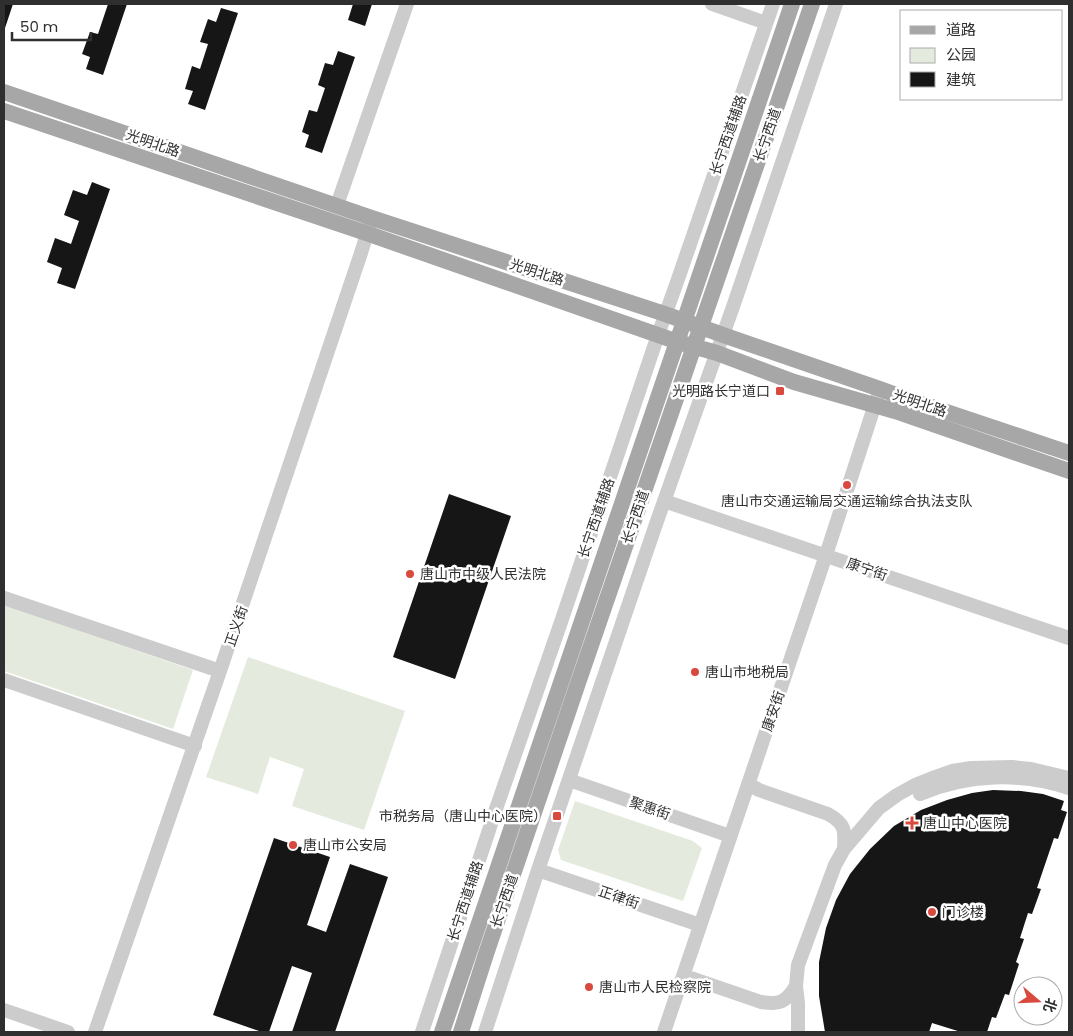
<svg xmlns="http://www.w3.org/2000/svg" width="1073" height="1036" font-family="Poppins,'Noto Sans SC',sans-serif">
<rect width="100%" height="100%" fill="#fff"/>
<path fill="#e4ebde" d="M 4,605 L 193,670 L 173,729 L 4,671 Z
M 248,657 L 405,711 L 364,830 L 292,806 L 304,769 L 270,757 L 258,794 L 206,777 Z
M 575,801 L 693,841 L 702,848 L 683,901 L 561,860 L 558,850 Z"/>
<path fill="#161616" d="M 4,4 L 13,4 L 5,28 L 4,28 Z
M 108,4 L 127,4 L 103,75 L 86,69 L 90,57 L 82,54 L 90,32 L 98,34 Z
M 353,4 L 372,4 L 365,26 L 348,20 Z
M 221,8 L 238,13 L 205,110 L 188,104 L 193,91 L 185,89 L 192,66 L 200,69 L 208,44 L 200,42 L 208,19 L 216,22 Z
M 338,51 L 355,57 L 322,153 L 305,147 L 309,135 L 302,132 L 309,110 L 317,112 L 325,88 L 318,85 L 325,63 L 333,65 Z
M 92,182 L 110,189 L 75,289 L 57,283 L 62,268 L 47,262 L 55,238 L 71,244 L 79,221 L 64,215 L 73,190 L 87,195 Z
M 449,494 L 511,516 L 455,679 L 393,657 Z
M 993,790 L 1021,791 L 1043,794 L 1064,801 L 1061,810 L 1067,812 L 1058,839 L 1054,838 L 1037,888 L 1041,889 L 1032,914 L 1028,913 L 1020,938 L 1024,939 L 1016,962 L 1019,964 L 1009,995 L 1005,994 L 996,1018 L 992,1017 L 987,1032 L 961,1032 L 932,1023 L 929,1032 L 825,1032 L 819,996 L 819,962 L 826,928 L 836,900 L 850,874 L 870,849 L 894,826 L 921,810 L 947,800 L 972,793 Z
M 274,838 L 330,857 L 307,925 L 326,932 L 350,864 L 388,877 L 335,1032 L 292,1032 L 312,973 L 292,966 L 269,1032 L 262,1032 L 213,1015 Z"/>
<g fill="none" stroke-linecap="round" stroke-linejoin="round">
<path stroke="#ccc" stroke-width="14" d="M 712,4 L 766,23
M 337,205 L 407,4
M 664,501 L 1069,638
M 4,598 L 220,671
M 4,680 L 195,746
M 569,780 L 730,836
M 748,784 L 759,790 L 828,814 C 846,824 845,831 844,849
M 920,794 C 967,774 1021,772 1069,788
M 538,870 L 700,925
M 683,977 L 694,979 L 761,1002 C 780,1005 786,1002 796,986
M 4,1010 L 68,1032
M 95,1032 L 220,671 L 361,253 L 370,224
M 422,1032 L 496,809 L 560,625 L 658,335 L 677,282 L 773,4
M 485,1032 L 538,870 L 656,524 L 735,301 L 836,4
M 664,1032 L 826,555 L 880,389
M 798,1032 L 798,1003 L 796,986 L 798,965 L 835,865 L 844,849 L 879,808 L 897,795 L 915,785 L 935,777 L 952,771 L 971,768 L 1012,767 L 1031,769 L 1069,778"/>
<path stroke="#a7a7a7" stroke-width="16" d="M 4,92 L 372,218 L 665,314 L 723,335 L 880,389 L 899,396 L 1069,453
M 4,111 L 366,233 L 678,342 L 717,353 L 794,382 L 895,411 L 1069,471
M 442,1032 C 557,689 676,347 792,4
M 461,1032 L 486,954 L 578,683 L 812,4"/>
</g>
<g fill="#d9493e" stroke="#fff" stroke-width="2">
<rect x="775" y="386" width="10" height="10" rx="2.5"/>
<circle cx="847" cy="485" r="5"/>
<circle cx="410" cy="574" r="5"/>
<circle cx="695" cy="672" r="5"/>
<rect x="552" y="811" width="10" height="10" rx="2.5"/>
<path d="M909.5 815.5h5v5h5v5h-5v5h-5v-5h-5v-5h5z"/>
<circle cx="293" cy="845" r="5"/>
<circle cx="932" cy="912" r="5"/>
<circle cx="589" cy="987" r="5"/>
</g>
<g text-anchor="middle" stroke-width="5" stroke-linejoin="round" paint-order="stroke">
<g font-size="14" fill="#2f2f2f" stroke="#fff">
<text transform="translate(728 135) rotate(-71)" y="5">长宁西道辅路</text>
<text transform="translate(767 135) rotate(-71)" y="5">长宁西道</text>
<text transform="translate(153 143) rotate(19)" y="5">光明北路</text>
<text transform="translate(537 272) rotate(18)" y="5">光明北路</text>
<text transform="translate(920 403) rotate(19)" y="5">光明北路</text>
<text transform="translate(635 517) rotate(-71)" y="5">长宁西道</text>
<text transform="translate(596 518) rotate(-71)" y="5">长宁西道辅路</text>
<text transform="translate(867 569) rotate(19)" y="5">康宁街</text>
<text transform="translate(236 626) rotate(-71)" y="5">正义街</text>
<text transform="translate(773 711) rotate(-71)" y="5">康安街</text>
<text transform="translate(650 808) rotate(19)" y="5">聚惠街</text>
<text transform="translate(619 897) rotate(19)" y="5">正律街</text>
<text transform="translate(465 901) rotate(-72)" y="5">长宁西道辅路</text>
<text transform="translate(504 901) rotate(-71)" y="5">长宁西道</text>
</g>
<g font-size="14" fill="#2f2f2f" stroke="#fff" text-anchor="start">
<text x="770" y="396" text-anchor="end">光明路长宁道口</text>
<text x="847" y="506" text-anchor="middle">唐山市交通运输局交通运输综合执法支队</text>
<text x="420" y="579">唐山市中级人民法院</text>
<text x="705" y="677">唐山市地税局</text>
<text x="547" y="821" text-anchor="end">市税务局（唐山中心医院）</text>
<text x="923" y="828">唐山中心医院</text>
<text x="303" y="850">唐山市公安局</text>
<text x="942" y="917">门诊楼</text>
<text x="599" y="992">唐山市人民检察院</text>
</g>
</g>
<rect width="1073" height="1036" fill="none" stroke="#2f2f2f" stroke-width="10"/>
<rect x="900" y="10" width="162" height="90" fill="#ffffff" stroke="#acacac"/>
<rect x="910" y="26" width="25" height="8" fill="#a7a7a7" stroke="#acacac"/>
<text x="946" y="35" font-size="15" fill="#2f2f2f">道路</text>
<rect x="910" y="48" width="25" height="15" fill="#e4ebde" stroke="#acacac"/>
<text x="946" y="60" font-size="15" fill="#2f2f2f">公园</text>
<rect x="910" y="72" width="25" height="15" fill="#161616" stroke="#acacac"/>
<text x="946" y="85" font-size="15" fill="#2f2f2f">建筑</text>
<g transform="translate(1038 1001) rotate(109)"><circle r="24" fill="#ffffff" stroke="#acacac"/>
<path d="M0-4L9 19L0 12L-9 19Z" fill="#d9493e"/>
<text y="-8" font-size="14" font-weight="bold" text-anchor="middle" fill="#2f2f2f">北</text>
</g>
<path d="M12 32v8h79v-8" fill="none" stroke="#2f2f2f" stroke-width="2.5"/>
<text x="20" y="32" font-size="15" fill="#2f2f2f" stroke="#ffffff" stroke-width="4" paint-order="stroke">50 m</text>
</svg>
